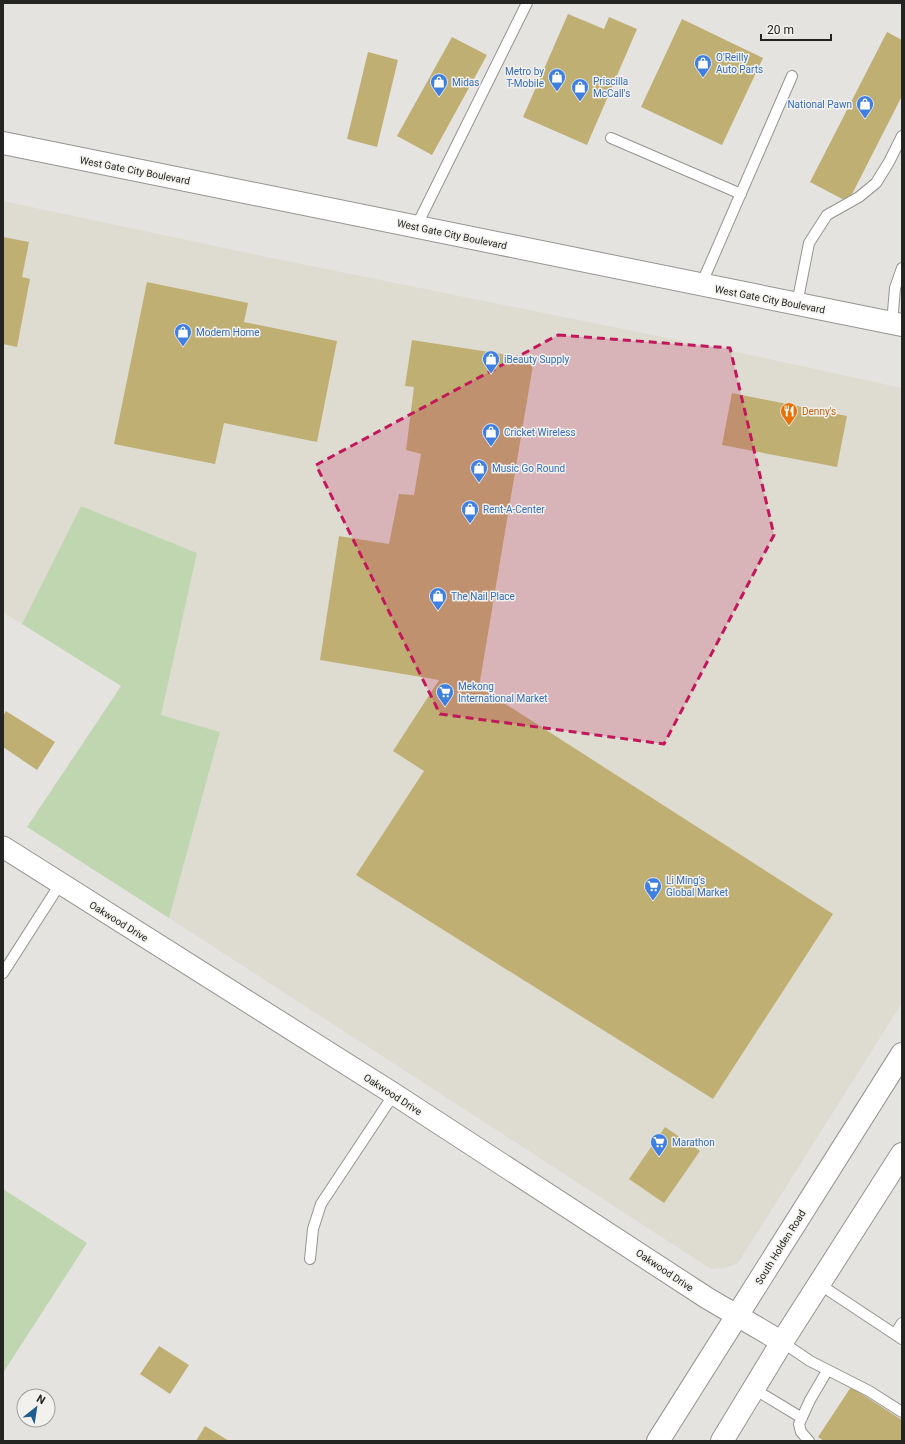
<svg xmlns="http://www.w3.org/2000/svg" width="905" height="1444" font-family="Roboto,sans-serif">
<rect width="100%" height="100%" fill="#e4e3e0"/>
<path fill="#dedbd0" d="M 3,201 L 262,256 L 732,351 L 902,388 L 902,1003 L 738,1263 L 725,1268 L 711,1269 L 169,918 L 220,732 L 160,715 L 197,554 L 81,506 L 22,624 L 3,612 Z"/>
<path fill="#c0d6b1" d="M 81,506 L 197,553 L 161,715 L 220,732 L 169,918 L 27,827 L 121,686 L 22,624 Z
M 3,1189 L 87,1243 L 3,1373 Z"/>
<path fill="#c0af73" d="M 568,14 L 604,29 L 609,17 L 637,29 L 587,145 L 523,117 Z
M 682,19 L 763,58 L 722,145 L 641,107 Z
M 887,32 L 902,40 L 902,96 L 848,202 L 810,182 Z
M 452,37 L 487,55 L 432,155 L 397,136 Z
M 368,52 L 398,60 L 377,147 L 347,139 Z
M 3,237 L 29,242 L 22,277 L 30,279 L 17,347 L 3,344 Z
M 147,282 L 248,303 L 244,322 L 337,341 L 317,442 L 224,423 L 215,464 L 114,444 Z
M 412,340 L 534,359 L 479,687 L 833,914 L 713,1099 L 356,875 L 424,771 L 393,751 L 439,680 L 320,660 L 339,536 L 389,544 L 399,494 L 414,495 L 421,454 L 406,450 L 414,387 L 405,386 Z
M 732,393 L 847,416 L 837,467 L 722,445 Z
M 6,711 L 55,742 L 37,770 L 3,747 L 3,716 Z
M 665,1127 L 700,1151 L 664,1203 L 629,1179 Z
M 159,1346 L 189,1365 L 170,1394 L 140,1374 Z
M 851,1387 L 902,1420 L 902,1441 L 824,1441 L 818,1437 Z
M 205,1426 L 229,1441 L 196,1441 Z"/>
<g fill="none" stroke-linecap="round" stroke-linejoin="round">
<g stroke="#959491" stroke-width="12">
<path id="lane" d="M 611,138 L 741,194
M 416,227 L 527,3
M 701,285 L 792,76
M 797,304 L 809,243 L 827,215 L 859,197 L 876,183 L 889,162 L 902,136
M 892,324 L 895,288 L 902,268
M 3,973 L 60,884
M 310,1259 L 313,1229 L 321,1204 L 394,1094
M 819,1284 L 902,1339
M 895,1334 L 902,1323
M 782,1342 L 810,1361 L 869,1391 L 902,1412
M 754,1389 L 802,1418
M 809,1441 L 801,1432 L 799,1424 L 810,1400 L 827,1371"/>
</g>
<g stroke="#959491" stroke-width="23">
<path id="street" d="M 3,847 L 394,1094 L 707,1298 L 782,1342"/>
</g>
<g stroke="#959491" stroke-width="24">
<path id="secondary" d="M 658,1441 L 902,1054
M 722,1441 L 782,1342 L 902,1154"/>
</g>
<g stroke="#959491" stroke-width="24">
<path id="primary" d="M 3,143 L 902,325"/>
</g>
<use href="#lane" stroke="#fff" stroke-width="10"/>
<use href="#street" stroke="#fff" stroke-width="21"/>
<use href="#secondary" stroke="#fff" stroke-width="22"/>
<use href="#primary" stroke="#fff" stroke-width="22"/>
</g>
<path fill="#c2185b" fill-opacity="0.2" stroke="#c2185b" stroke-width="3" stroke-dasharray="8 5" stroke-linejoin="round" d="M 558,335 L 730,348 L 774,535 L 664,744 L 440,714 L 316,465 Z"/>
<defs>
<g id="shop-pin" transform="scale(0.9)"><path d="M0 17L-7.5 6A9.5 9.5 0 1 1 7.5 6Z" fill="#3f7fe0" stroke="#f2f1ed"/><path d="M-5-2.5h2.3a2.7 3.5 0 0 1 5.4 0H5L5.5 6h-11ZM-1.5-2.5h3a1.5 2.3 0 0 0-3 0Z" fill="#fff"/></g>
<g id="restaurant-pin" transform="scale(0.9)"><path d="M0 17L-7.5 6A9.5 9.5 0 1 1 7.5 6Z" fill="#e8710a" stroke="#f2f1ed"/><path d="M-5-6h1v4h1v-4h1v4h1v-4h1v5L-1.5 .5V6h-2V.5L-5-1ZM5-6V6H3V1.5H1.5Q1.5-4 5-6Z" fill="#fff"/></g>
<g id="supermarket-pin" transform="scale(0.9)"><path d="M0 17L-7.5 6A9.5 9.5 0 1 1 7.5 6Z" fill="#3f7fe0" stroke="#f2f1ed"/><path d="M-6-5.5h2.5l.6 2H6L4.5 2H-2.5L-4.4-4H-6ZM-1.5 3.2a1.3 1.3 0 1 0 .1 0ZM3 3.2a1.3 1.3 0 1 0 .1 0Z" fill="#fff"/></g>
</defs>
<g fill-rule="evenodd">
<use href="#shop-pin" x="703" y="63"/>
<use href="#shop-pin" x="557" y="77"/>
<use href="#shop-pin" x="439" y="82"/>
<use href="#shop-pin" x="580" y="87"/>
<use href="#shop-pin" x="865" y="104"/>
<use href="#shop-pin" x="183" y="332"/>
<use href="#shop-pin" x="491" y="359"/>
<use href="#restaurant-pin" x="789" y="411"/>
<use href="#shop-pin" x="491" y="432"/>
<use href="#shop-pin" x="479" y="468"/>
<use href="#shop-pin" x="470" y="509"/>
<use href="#shop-pin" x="438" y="596"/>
<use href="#supermarket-pin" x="445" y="692"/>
<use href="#supermarket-pin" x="653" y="886"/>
<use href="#supermarket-pin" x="659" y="1142"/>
</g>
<g text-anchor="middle" stroke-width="3" stroke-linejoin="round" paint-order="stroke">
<g font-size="10" fill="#366cbe" stroke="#f2f1ed" text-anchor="start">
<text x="716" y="61">O'Reilly<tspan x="716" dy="12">Auto Parts</tspan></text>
<text x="544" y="75" text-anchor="end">Metro by<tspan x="544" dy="12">T-Mobile</tspan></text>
<text x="593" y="85">Priscilla<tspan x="593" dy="12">McCall's</tspan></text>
<text x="452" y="86">Midas</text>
<text x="852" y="108" text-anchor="end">National Pawn</text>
<text x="196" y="336">Modern Home</text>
<text x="504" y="363">iBeauty Supply</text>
<text x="504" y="436">Cricket Wireless</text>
<text x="492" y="472">Music Go Round</text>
<text x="483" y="513">Rent-A-Center</text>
<text x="451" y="600">The Nail Place</text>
<text x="458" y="690">Mekong<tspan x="458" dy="12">International Market</tspan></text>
<text x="666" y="884">Li Ming's<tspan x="666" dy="12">Global Market</tspan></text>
<text x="672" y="1146">Marathon</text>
</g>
<g font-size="10" fill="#242422" stroke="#f2f1ed">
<text transform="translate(135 170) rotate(11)" y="4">West Gate City Boulevard</text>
<text transform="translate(452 234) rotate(12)" y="4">West Gate City Boulevard</text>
<text transform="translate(770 299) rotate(11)" y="4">West Gate City Boulevard</text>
<text transform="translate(119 921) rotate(32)" y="4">Oakwood Drive</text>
<text transform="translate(393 1094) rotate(33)" y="4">Oakwood Drive</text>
<text transform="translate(780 1247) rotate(-58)" y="4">South Holden Road</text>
<text transform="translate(665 1270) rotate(34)" y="4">Oakwood Drive</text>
</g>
<g font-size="10" fill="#c56008" stroke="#f2f1ed" text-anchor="start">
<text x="802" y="415">Denny's</text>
</g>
</g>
<rect width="905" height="1444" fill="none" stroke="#242422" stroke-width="8"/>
<g transform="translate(36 1408) rotate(30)"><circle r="19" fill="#f2f1ed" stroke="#a09f9c"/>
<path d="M0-3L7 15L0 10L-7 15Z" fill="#1f5c92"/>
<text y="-6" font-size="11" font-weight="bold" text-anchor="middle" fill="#242422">N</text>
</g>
<path d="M761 34v6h70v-6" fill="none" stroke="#242422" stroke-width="2"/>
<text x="767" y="34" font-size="12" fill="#242422" stroke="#f2f1ed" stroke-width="3" paint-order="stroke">20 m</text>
</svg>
